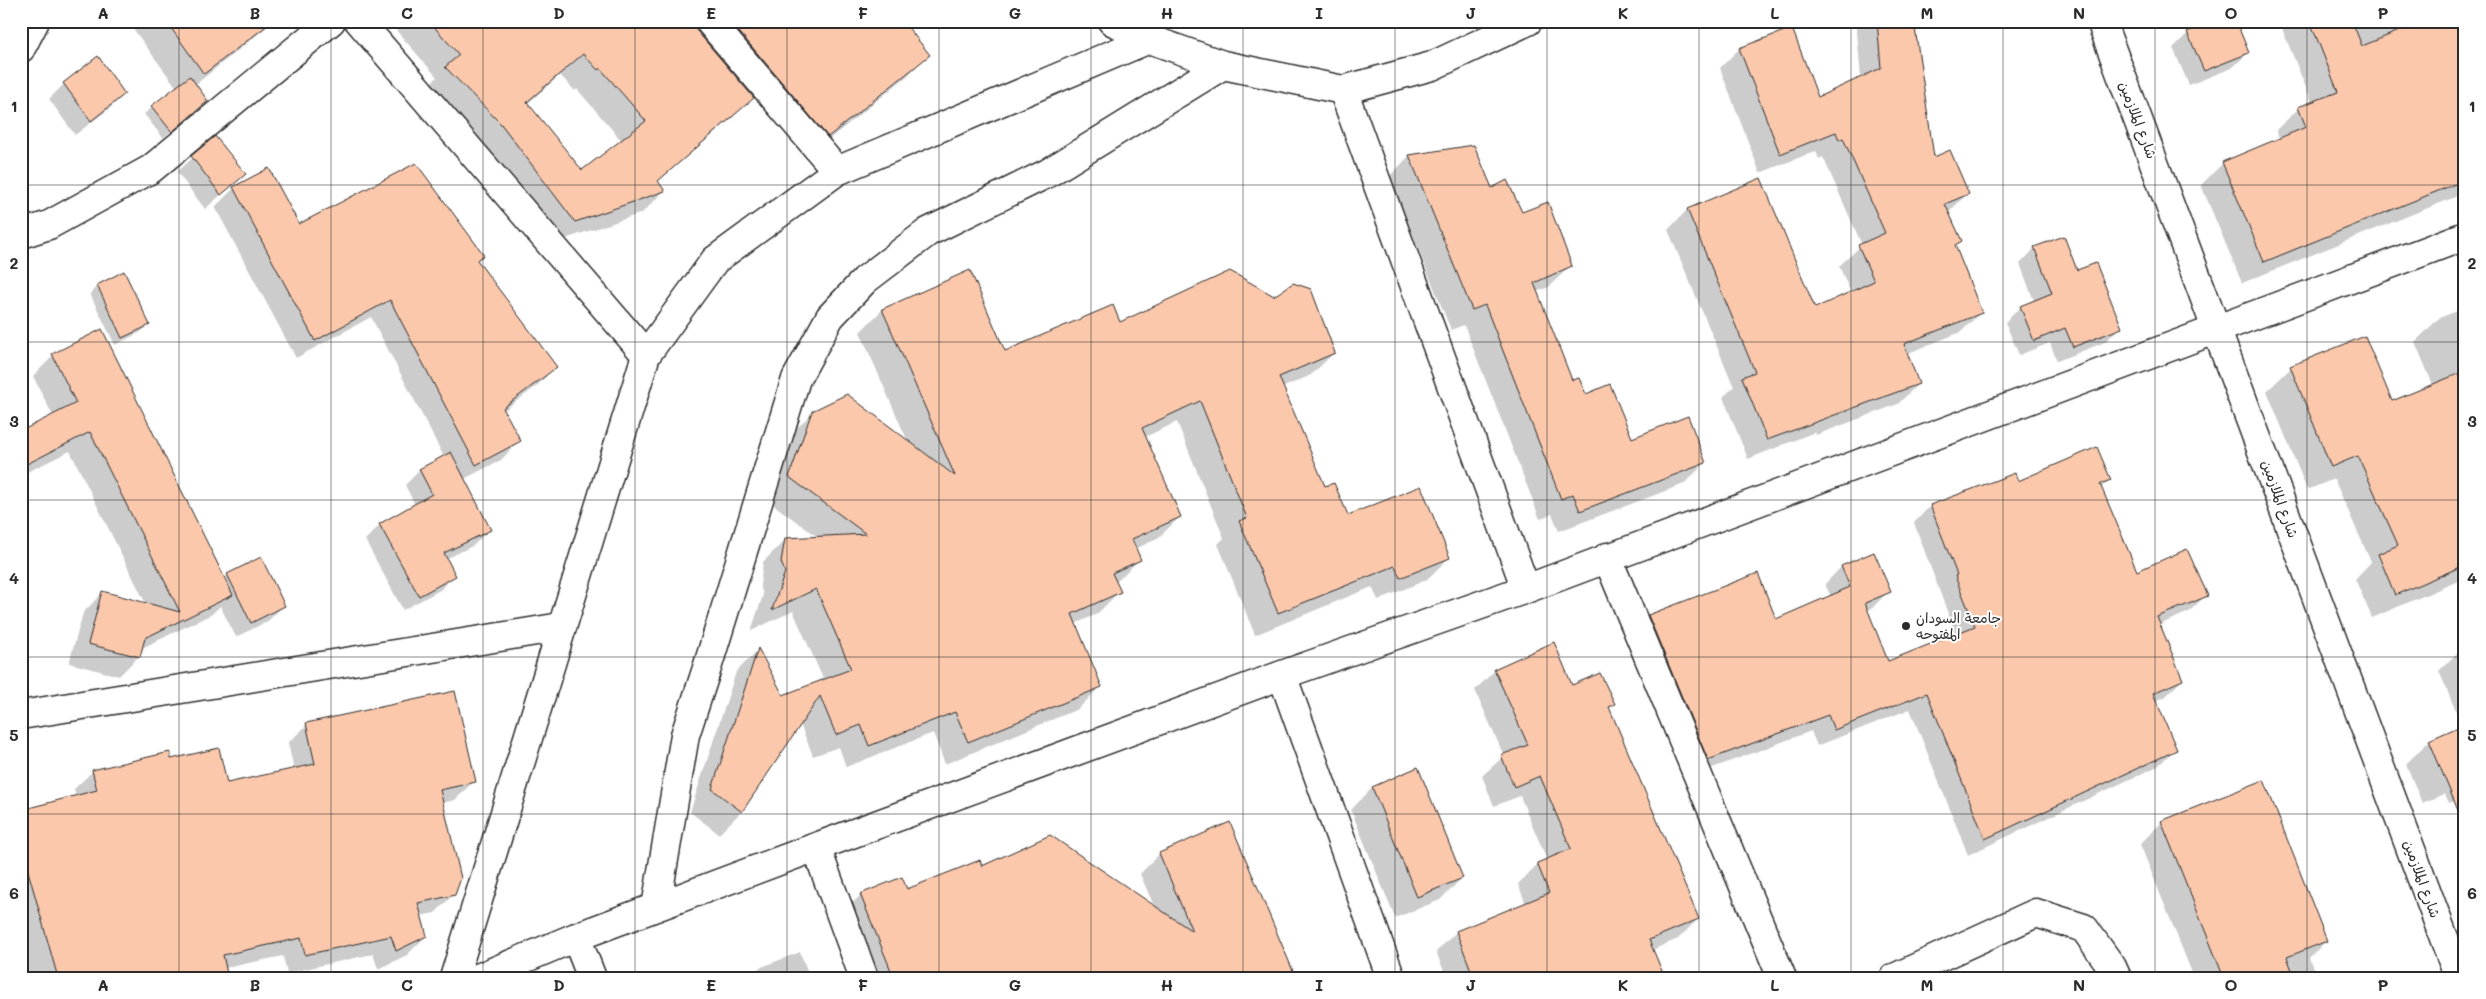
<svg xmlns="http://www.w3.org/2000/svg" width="2486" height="999" font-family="Mali,'Playpen Sans Arabic',sans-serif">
<rect width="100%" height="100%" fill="#fff"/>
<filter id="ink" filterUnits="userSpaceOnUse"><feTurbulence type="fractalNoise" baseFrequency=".02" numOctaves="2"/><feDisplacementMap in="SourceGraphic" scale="10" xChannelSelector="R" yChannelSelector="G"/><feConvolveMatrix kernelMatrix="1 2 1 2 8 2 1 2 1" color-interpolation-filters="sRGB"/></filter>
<g filter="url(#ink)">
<path fill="#0003" fill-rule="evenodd" d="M 142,21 L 274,21 L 195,85 L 199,108 L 163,138 L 144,114 L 177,88 L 134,30 Z
M 388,21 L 901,21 L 928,55 L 906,77 L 806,158 L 753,97 L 730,120 L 657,182 L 664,191 L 642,213 L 553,243 L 424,90 L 437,77 ZM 560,75 L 575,91 L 577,89 L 622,141 L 582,172 L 527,104 Z
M 1856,21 L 1913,21 L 1933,158 L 1968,193 L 1948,213 L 1960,241 L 1955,247 L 1981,312 L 1961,332 L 1906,354 L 1918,384 L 1898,404 L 1816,435 L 1815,432 L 1748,459 L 1723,397 L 1734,387 L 1668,230 L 1687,210 L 1760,180 L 1815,310 L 1851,293 L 1839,266 L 1862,245 L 1823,157 L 1819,159 L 1816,151 L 1760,173 L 1720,68 L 1739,49 L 1818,99 L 1861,79 Z
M 2279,21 L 2465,21 L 2465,193 L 2242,283 L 2201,185 L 2223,163 L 2280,140 L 2276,130 L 2299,108 L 2312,103 Z
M 2188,33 L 2248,53 L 2232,68 L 2189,85 L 2173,48 Z
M 64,84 L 124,94 L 109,109 L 75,135 L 49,99 Z
M 215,138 L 245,174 L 205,209 L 177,172 Z
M 1473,146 L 1491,189 L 1521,214 L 1570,266 L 1549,287 L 1536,292 L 1572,382 L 1631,440 L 1705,463 L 1684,484 L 1559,531 L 1552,514 L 1540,519 L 1464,325 L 1451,330 L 1389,177 L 1409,156 Z
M 268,170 L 298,225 L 476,260 L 555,367 L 537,386 L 503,411 L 519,441 L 501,460 L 464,479 L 489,530 L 474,545 L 446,559 L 455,575 L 440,590 L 403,610 L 365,540 L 380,525 L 415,505 L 405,485 L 420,470 L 444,457 L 371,317 L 296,358 L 215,207 L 233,189 Z
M 2035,248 L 2077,272 L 2120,327 L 2105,342 L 2057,361 L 2050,343 L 2019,355 L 2005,322 L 2021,307 L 2034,301 L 2020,264 Z
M 124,273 L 149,324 L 141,332 L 115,345 L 90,294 L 97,286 Z
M 2465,308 L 2465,578 L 2372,618 L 2355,579 L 2371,562 L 2334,479 L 2307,490 L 2267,391 L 2291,368 L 2391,402 L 2433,385 L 2415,342 L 2439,318 Z
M 882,310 L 1004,353 L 1120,324 L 1334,353 L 1311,375 L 1282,388 L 1324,488 L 1347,517 L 1449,558 L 1426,580 L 1378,600 L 1372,587 L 1255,635 L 1218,544 L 1224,538 L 1177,422 L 1145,437 L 1180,517 L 1157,539 L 1135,549 L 1139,560 L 1115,583 L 1119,592 L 1097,614 L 1075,624 L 1101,686 L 1078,709 L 945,764 L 933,733 L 846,767 L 839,747 L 813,756 L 800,724 L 741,812 L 719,834 L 690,812 L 736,672 L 758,650 L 782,697 L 824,681 L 793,611 L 751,631 L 763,595 L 760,585 L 763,562 L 785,540 L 819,538 L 767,500 L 790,435 L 813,412 L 908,442 L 860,332 Z
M 53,356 L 224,578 L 228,575 L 283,606 L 268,621 L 236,637 L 220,606 L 212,614 L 140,649 L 139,656 L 119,676 L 69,663 L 83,613 L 103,592 L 146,604 L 70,451 L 21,475 L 21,432 L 53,416 L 33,376 Z
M 2014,474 L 2017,483 L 2109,480 L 2101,488 L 2136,573 L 2206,595 L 2189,612 L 2159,625 L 2182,680 L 2165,697 L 2155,701 L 2175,749 L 2158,766 L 1968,855 L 1910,709 L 1817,746 L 1811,731 L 1691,776 L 1632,633 L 1649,616 L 1775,621 L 1831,597 L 1825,584 L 1841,567 L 1873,554 L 1889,591 L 1872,608 L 1866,611 L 1887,663 L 1956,635 L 1914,523 L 1930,506 Z
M 2463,647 L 2465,647 L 2465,797 L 2449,803 L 2445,794 L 2422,803 L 2406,764 L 2429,741 L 2462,726 L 2439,671 Z
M 1495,670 L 1572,686 L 1613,704 L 1609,709 L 1698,919 L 1678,939 L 1652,950 L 1663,978 L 1447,978 L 1436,952 L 1456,932 L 1526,904 L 1518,884 L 1538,864 L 1547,860 L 1520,796 L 1494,806 L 1482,776 L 1504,756 L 1475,690 Z
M 307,725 L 474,781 L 455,800 L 442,803 L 454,894 L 435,913 L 420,916 L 426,936 L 407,955 L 378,969 L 373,954 L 287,973 L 283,956 L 225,968 L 227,978 L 21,978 L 21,811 L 76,797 L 74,789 L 93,771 L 170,761 L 226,785 L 294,770 L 288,743 Z
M 1418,769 L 1462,878 L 1440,900 L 1395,918 L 1351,810 L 1372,788 Z
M 2162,822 L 2326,941 L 2309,958 L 2317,978 L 2194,978 L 2140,844 Z
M 1229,824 L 1295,978 L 867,978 L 841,914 L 861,895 L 906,891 L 981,867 L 1154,906 L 1140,874 L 1159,854 Z
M 800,952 L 810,978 L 750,978 L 759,968 Z"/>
<path fill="#fbc8ac" stroke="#2b2b2b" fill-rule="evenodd" d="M 166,21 L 273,21 L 204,74 Z
M 429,21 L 694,21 L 697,31 L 754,98 L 658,181 L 665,191 L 575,222 L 501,124 L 445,67 L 459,55 ZM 583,54 L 598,70 L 600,68 L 646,121 L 582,170 L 527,102 Z
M 730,21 L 903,21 L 930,55 L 828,137 Z
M 1877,21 L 1914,21 L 1934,157 L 1950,150 L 1969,194 L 1945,204 L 1962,241 L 1955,245 L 1982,313 L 1904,344 L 1919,384 L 1767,440 L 1742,377 L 1755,372 L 1687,209 L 1761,178 L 1815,308 L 1874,281 L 1858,245 L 1885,233 L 1843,138 L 1839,140 L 1836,132 L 1780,154 L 1739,48 L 1792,28 L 1818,97 L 1881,68 Z
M 2214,21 L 2236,21 L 2249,53 L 2204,71 L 2187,32 Z
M 2310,21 L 2352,21 L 2362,46 L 2424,21 L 2465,21 L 2465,180 L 2264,262 L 2222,162 L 2306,127 L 2298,107 L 2338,92 Z
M 98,56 L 125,94 L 91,121 L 63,83 Z
M 190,76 L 208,101 L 172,132 L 151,106 Z
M 215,136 L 246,174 L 221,195 L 191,156 Z
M 1474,145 L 1492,188 L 1507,180 L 1522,212 L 1548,202 L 1572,266 L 1534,283 L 1572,380 L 1579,378 L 1586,394 L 1610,384 L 1632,438 L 1688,416 L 1706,463 L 1580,511 L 1573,494 L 1561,499 L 1485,305 L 1472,310 L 1409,155 Z
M 416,163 L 484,255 L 477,260 L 557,367 L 503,408 L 521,441 L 476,465 L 390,300 L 315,341 L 233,187 L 269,168 L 299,224 Z
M 2064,236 L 2077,270 L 2096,263 L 2122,328 L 2073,347 L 2065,328 L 2034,341 L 2020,306 L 2052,293 L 2034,247 Z
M 970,270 L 1005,351 L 1113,305 L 1120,322 L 1230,271 L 1274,296 L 1293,283 L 1311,289 L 1335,353 L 1279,377 L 1325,486 L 1334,483 L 1348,515 L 1421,486 L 1450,558 L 1400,578 L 1395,566 L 1278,613 L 1239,521 L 1247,518 L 1200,401 L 1142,428 L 1181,517 L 1132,539 L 1141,560 L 1112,573 L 1121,592 L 1072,614 L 1102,687 L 968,742 L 955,712 L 869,746 L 861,725 L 836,735 L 820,696 L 742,812 L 712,789 L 758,648 L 783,695 L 851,669 L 816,589 L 772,610 L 785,572 L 781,562 L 785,538 L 866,534 L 789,477 L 812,411 L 847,394 L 955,476 L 882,309 Z
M 124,271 L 150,325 L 122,338 L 97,285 Z
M 102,329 L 233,595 L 145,638 L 140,657 L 88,644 L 102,591 L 180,612 L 90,432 L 21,467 L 21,431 L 76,403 L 52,354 Z
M 2365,336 L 2392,401 L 2465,371 L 2465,565 L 2395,595 L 2378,554 L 2398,545 L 2358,456 L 2331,467 L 2290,366 Z
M 2097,447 L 2111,480 L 2100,484 L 2137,571 L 2187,549 L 2208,596 L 2157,617 L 2183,680 L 2153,693 L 2177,750 L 1985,839 L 1927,693 L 1834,730 L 1828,715 L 1708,760 L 1648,615 L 1758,573 L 1776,619 L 1850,587 L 1841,566 L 1874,552 L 1891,592 L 1865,603 L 1888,661 L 1975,626 L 1955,576 L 1957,575 L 1930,505 L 2015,473 L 2018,481 Z
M 451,452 L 491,530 L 444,553 L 456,576 L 419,596 L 379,524 L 432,494 L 419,469 Z
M 261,557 L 285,606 L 251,623 L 227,574 Z
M 1554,642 L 1572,685 L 1600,673 L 1615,704 L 1609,707 L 1699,919 L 1649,940 L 1665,978 L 1474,978 L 1456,931 L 1549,893 L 1537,863 L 1571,849 L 1540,776 L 1514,787 L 1501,755 L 1528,745 L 1494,669 Z
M 455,691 L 476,782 L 440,790 L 461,878 L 455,895 L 418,903 L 427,936 L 396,951 L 391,936 L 305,955 L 301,938 L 223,955 L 228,978 L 58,978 L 21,846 L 21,810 L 97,790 L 92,770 L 170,752 L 171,759 L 219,748 L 227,783 L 315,764 L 306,723 Z
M 2465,724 L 2465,825 L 2464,825 L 2429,740 Z
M 1418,767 L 1463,878 L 1417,897 L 1372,787 Z
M 2264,780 L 2327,941 L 2287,957 L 2295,978 L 2224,978 L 2161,821 Z
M 1230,822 L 1296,978 L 894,978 L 860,894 L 902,877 L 907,889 L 980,860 L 982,866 L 1050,835 L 1192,931 L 1159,853 Z"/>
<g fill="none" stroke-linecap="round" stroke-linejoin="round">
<g stroke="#2b2b2b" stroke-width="31">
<path id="minor" d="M 359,21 L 646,355
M 709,21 L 837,171
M 1112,21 L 1149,39 L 1223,65 L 1343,90 L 1432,66 L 1528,21
M 2101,21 L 2459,978
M 21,48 L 35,21
M 1343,90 L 1526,589
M 21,234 L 49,225 L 151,169 L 331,21
M 1607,557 L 1782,978
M 1282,675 L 1391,978
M 21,715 L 561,627
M 816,847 L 864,978
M 656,907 L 685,735 L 708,665 L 796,379 L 830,317 L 865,280 L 928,232 L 1048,173 L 1223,65
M 576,937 L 592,978
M 454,978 L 646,355 L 715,260 L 837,171 L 1149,39
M 478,978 L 576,937 L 816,847 L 1282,675 L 1526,589 L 2465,236
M 1894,978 L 2036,913 L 2084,928 L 2112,967 L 2117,978"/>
</g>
<use href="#minor" stroke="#fff" stroke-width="28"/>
</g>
</g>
<path fill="none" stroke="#2b2b2b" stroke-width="1" stroke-opacity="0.55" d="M 179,21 L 179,978M 331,21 L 331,978M 483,21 L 483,978M 635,21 L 635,978M 787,21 L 787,978M 939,21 L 939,978M 1091,21 L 1091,978M 1243,21 L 1243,978M 1395,21 L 1395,978M 1547,21 L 1547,978M 1699,21 L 1699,978M 1851,21 L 1851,978M 2003,21 L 2003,978M 2155,21 L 2155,978M 2307,21 L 2307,978M 21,185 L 2465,185M 21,342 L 2465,342M 21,500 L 2465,500M 21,657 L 2465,657M 21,814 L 2465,814"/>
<circle fill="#2b2b2b" stroke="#fff" stroke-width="2" cx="1906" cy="626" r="5"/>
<g text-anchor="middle" stroke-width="4" stroke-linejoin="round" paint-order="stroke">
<g font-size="14" fill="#2b2b2b" stroke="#fff">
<text transform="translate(2138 120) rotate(69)" y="5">شارع الملازمين</text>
<text transform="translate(2280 499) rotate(70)" y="5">شارع الملازمين</text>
<text transform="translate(2422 879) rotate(70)" y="5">شارع الملازمين</text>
</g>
<g font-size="14" fill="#2b2b2b" stroke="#fff" text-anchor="start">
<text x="1916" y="623">جامعة السودان<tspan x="1916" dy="16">المفتوحه</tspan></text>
</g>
</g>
<rect width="2486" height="999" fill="none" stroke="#fff" stroke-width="55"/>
<rect x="28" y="28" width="2430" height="944" fill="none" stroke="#2b2b2b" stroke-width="2"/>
<g font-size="16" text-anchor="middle" font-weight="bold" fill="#2b2b2b">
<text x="103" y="19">A</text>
<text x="255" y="19">B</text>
<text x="407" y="19">C</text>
<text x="559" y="19">D</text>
<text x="711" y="19">E</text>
<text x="863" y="19">F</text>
<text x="1015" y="19">G</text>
<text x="1167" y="19">H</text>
<text x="1319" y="19">I</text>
<text x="1471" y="19">J</text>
<text x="1623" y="19">K</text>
<text x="1775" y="19">L</text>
<text x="1927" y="19">M</text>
<text x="2079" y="19">N</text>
<text x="2231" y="19">O</text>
<text x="2383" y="19">P</text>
<text x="14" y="112">1</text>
<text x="2472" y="112">1</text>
<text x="14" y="269">2</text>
<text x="2472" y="269">2</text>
<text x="14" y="427">3</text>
<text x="2472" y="427">3</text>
<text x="14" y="584">4</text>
<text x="2472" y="584">4</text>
<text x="14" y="741">5</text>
<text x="2472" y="741">5</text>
<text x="14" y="899">6</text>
<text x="2472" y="899">6</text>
<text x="103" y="991">A</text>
<text x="255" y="991">B</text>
<text x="407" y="991">C</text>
<text x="559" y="991">D</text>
<text x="711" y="991">E</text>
<text x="863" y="991">F</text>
<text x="1015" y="991">G</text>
<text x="1167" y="991">H</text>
<text x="1319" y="991">I</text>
<text x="1471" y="991">J</text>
<text x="1623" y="991">K</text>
<text x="1775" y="991">L</text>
<text x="1927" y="991">M</text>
<text x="2079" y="991">N</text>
<text x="2231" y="991">O</text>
<text x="2383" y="991">P</text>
</g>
</svg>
